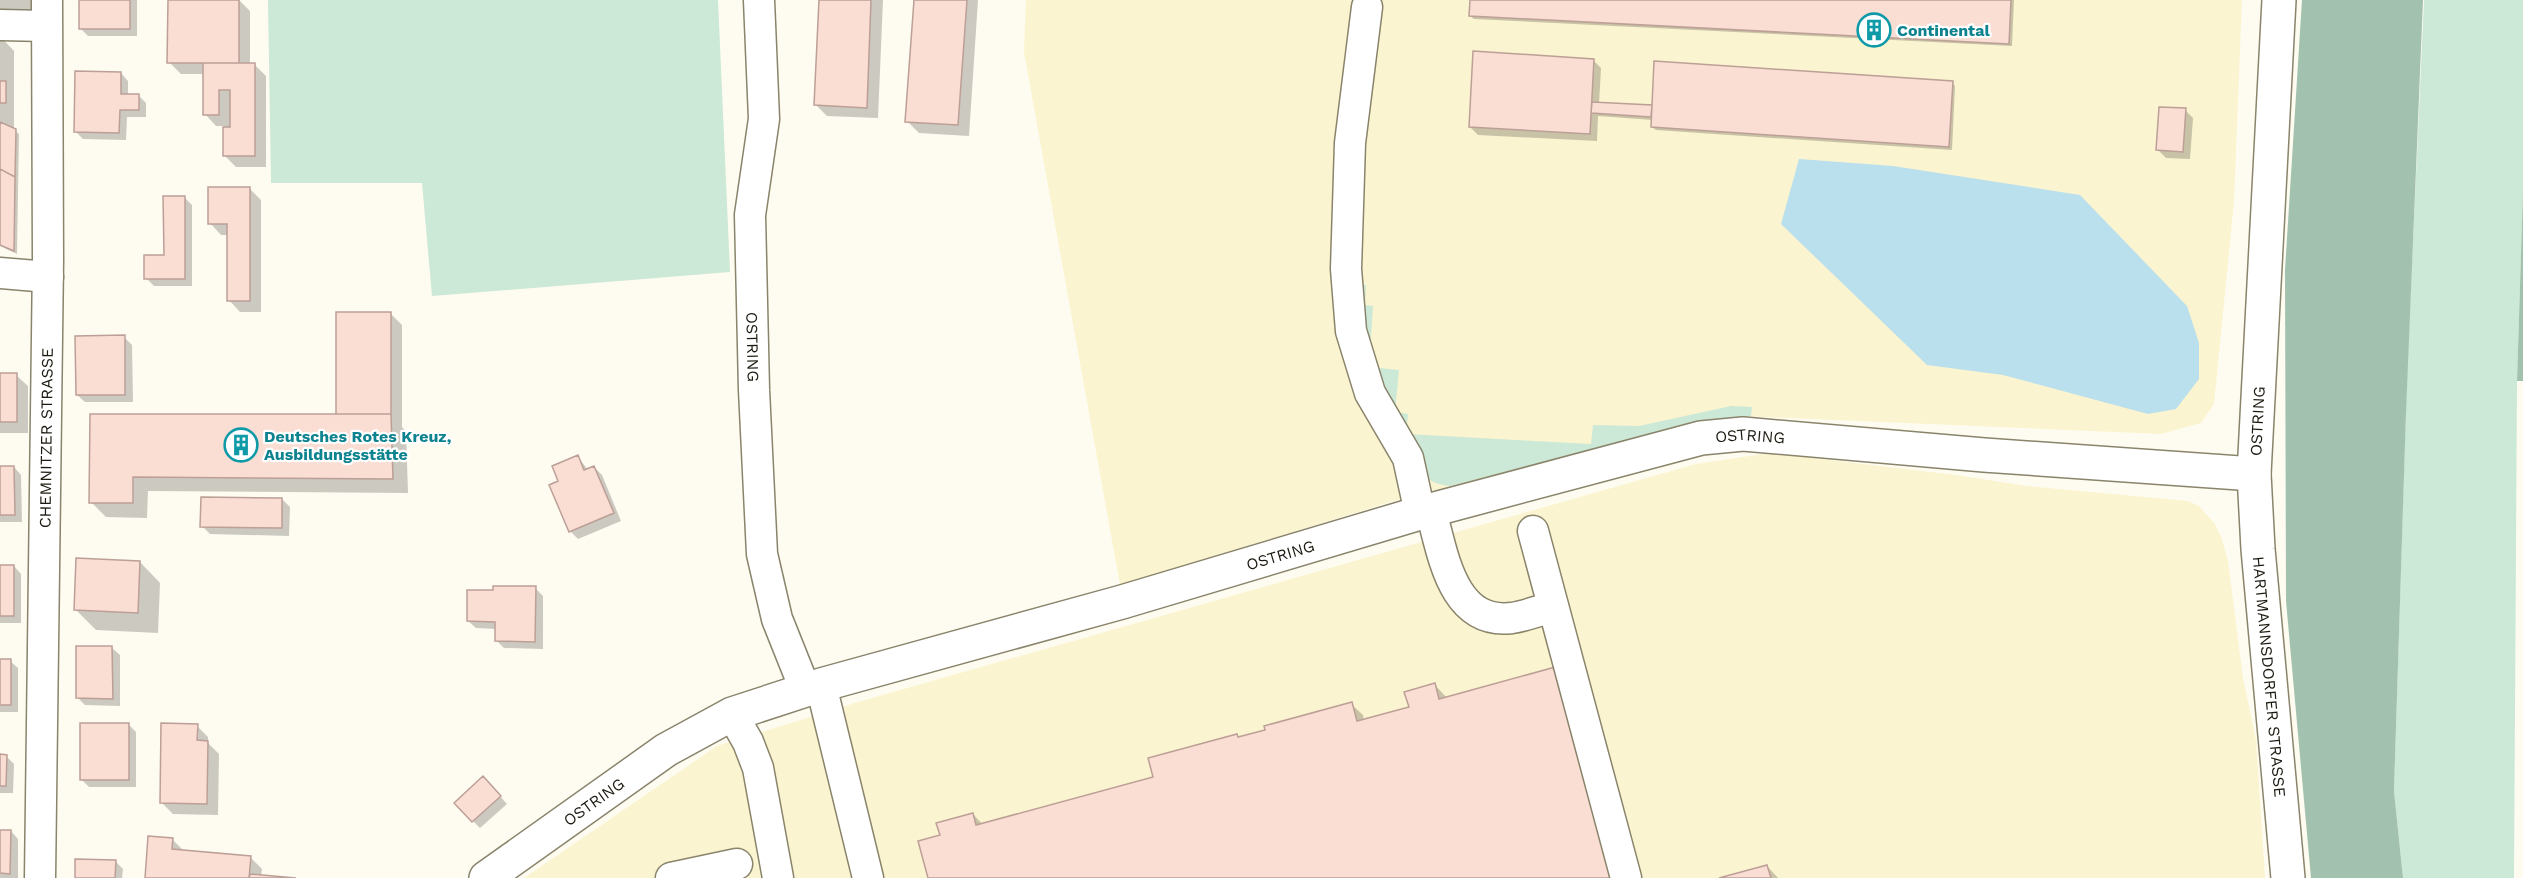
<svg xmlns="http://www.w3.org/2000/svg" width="2523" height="878" font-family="'Work Sans',sans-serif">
<rect width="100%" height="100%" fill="#fefcf1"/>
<path fill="#fbf4d0" d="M 1026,0 L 2242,0 L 2234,202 L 2214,404 L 2201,423 L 2161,434 L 1742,416 L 1700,421 L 1390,502 L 1120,585 L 1024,52 Z
M 1769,453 L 1956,475 L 2027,486 L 2188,501 L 2199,506 L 2215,524 L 2222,539 L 2228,561 L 2243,678 L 2256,740 L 2265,878 L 524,878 L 717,746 L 858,702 L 1696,464 Z"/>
<path fill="#cce8d6" d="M 268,0 L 718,0 L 730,272 L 432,296 L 422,183 L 271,183 Z
M 2424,0 L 2523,0 L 2523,190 L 2517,381 L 2514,878 L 2403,878 L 2394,791 L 2407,373 Z
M 1353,285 L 1366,285 L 1365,305 L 1373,306 L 1369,367 L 1399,370 L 1395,412 L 1408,414 L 1406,434 L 1591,444 L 1593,425 L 1639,426 L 1731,406 L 1752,407 L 1751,416 L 1700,421 L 1450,486 C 1419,483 1420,466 1407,444 C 1383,407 1360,367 1354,322 C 1352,310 1353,297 1353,285 Z"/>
<path fill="#a2c1ae" d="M 2302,0 L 2423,0 L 2406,412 L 2394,791 L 2403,878 L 2311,878 L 2286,601 L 2285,270 Z
M 2523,190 L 2523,381 L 2517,381 Z"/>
<path fill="#badfed" d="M 1799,159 L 1893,166 L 2080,195 L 2187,306 L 2199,343 L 2199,379 L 2176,409 L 2148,414 L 2003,375 L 1927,365 L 1781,224 Z"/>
<path fill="#0003" d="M 0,0 L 43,0 L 43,15 L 0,12 Z
M 80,0 L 137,0 L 137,36 L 88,36 L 80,28 Z
M 169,0 L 239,0 L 250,11 L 250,64 L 254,64 L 266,76 L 266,167 L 236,167 L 224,155 L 224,126 L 216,126 L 205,114 L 205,74 L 181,74 L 169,62 Z
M 820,0 L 883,0 L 878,118 L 827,116 L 816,105 Z
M 915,0 L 978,0 L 969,136 L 919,133 L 907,121 Z
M 1471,0 L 2014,0 L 2012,46 L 1474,19 L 1470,16 Z
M 0,36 L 14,51 L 14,130 L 19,134 L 17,254 L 0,246 Z
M 1593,60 L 1601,68 L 1599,104 L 1654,107 L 1952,82 L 1955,86 L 1952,150 L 1656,130 L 1652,127 L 1653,120 L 1598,116 L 1597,141 L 1478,135 L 1470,127 Z
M 121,73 L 128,81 L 128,95 L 138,95 L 146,103 L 146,117 L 127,117 L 126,140 L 83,139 L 76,132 Z
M 2185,110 L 2193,118 L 2190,159 L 2166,158 L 2158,150 Z
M 250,189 L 261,200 L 261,312 L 240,312 L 229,300 L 228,235 L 221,235 L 210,223 Z
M 184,197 L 192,205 L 192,286 L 154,286 L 146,278 L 165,257 Z
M 390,313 L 402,325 L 402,427 L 406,431 L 408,493 L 148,491 L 147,518 L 106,517 L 91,502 L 92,415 L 338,415 Z
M 124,337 L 132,345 L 133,402 L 85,402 L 77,395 Z
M 0,375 L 16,375 L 28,386 L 28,433 L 0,433 Z
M 578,457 L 588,470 L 594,467 L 602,475 L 621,521 L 578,539 L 570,531 L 560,482 Z
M 0,467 L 14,467 L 21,475 L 22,522 L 0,522 Z
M 282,499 L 290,507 L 289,536 L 210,534 L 202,526 Z
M 140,562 L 160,583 L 158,633 L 96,630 L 76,610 Z
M 0,566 L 14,566 L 21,574 L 21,623 L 0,623 Z
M 535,588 L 543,596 L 543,649 L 504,648 L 497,641 L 497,629 L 476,628 L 468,621 L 495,592 Z
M 112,648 L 120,655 L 120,706 L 85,705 L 78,698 Z
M 0,660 L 10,661 L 18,668 L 18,712 L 0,712 Z
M 1435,685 L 1447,698 L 929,878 L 942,836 L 973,814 L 983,825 L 1155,778 L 1237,735 L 1240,738 L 1351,704 L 1363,715 L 1364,721 L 1411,708 Z
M 128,724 L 136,732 L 136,787 L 89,787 L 81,779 Z
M 197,726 L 208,737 L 208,743 L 219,754 L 218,815 L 173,814 L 161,802 Z
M 0,756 L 6,756 L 14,764 L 13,793 L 0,793 Z
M 491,786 L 507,804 L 480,828 L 473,821 Z
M 0,831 L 11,831 L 18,839 L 18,878 L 0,878 Z
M 172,839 L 184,851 L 250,857 L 262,869 L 261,877 L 276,878 L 147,878 Z
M 115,861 L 123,869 L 122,878 L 76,878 Z
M 1767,866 L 1778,878 L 1725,878 Z"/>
<path fill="#faddd3" stroke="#bc9f96" stroke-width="1.5" d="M 79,0 L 130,0 L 130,29 L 79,29 Z
M 168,0 L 239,0 L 239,63 L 167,63 Z
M 819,0 L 871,0 L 867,108 L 814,105 Z
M 914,0 L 967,0 L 958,125 L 905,122 Z
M 1470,0 L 2011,0 L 2009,44 L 1469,16 Z
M 1473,51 L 1594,59 L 1590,134 L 1469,127 Z
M 1654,61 L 1953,81 L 1949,147 L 1651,127 Z
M 203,63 L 255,63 L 255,156 L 223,156 L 223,127 L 230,127 L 230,90 L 219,90 L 219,115 L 203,115 Z
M 75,71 L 121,72 L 121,94 L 139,94 L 139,110 L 120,110 L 119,133 L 74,132 Z
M 0,81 L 6,81 L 6,103 L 0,103 Z
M 1592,102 L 1652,105 L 1651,117 L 1591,113 Z
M 2159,107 L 2186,108 L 2183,152 L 2156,150 Z
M 0,122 L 16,129 L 15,177 L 0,169 Z
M 0,169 L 15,177 L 14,251 L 0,245 Z
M 208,187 L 250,187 L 250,301 L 227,301 L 227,224 L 208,224 Z
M 163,196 L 185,196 L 185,279 L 144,279 L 144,255 L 164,255 Z
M 336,312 L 391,312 L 391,414 L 336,414 Z
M 125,335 L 125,395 L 76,395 L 75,336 Z
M 0,373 L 17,373 L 17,422 L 0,422 Z
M 90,414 L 391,414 L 393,479 L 133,477 L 133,503 L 89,503 Z
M 578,455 L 584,470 L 594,466 L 614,513 L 569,532 L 549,485 L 558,481 L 552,466 Z
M 0,466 L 14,466 L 15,515 L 0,515 Z
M 201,497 L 282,498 L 282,528 L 200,527 Z
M 76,558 L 140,561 L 138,613 L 74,610 Z
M 0,565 L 14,565 L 14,616 L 0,616 Z
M 493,586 L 536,586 L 535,642 L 495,641 L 495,622 L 467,621 L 467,590 L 493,590 Z
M 76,646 L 112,646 L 113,699 L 76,698 Z
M 0,659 L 11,659 L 11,705 L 0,705 Z
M 1559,666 L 1617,878 L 928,878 L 918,841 L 940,835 L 936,823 L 973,813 L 976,825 L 1153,777 L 1148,758 L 1237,734 L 1238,737 L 1265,730 L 1264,726 L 1352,702 L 1357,721 L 1409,707 L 1404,692 L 1435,683 L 1439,699 Z
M 80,723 L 129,723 L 129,780 L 80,780 Z
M 161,723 L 198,724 L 197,740 L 208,741 L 207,804 L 160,803 Z
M 0,754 L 7,755 L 6,786 L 0,786 Z
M 483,776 L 501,796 L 472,822 L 454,803 Z
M 0,830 L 11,830 L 10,874 L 0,873 Z
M 148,836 L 173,838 L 172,849 L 251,856 L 249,878 L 145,878 Z
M 75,859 L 116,860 L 115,878 L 75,878 Z
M 1767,865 L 1771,878 L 1719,878 Z
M 250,874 L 296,878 L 249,878 Z"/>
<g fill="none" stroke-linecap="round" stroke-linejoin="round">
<g stroke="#89846b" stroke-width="33">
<g id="minor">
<path id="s1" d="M 759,0 L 764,119 L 750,215 L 754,390 L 762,554 L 777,619 L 805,689"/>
<path d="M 1367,7 L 1350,143 L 1346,269 L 1351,331 L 1370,393 L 1408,458 L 1420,513"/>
<path d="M 0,25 L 46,26"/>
<path d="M 0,273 L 48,277"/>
<path d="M 1431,511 C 1443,554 1452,625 1512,618 C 1526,616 1540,610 1553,607"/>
<path d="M 1533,531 L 1626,878"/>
<path d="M 821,685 L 868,878"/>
<path d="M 732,714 L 748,742 L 758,768 L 778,878"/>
<path id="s2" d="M 40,878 L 48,260 L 47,0"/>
<path d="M 671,878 L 737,864"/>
</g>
</g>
<g stroke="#89846b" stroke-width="36">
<g id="major">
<path id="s3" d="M 2279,0 L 2254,474 L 2258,549 L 2288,878"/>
<path id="s4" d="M 486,878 L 666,750 L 732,714 L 821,685 L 1122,602 L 1420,513 L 1701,438 L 1743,434 L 1984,455 L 2254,474"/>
</g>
</g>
<use href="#minor" stroke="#fff" stroke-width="30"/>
<use href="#major" stroke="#fff" stroke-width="33"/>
</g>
<defs>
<g id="building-ring" transform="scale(1.725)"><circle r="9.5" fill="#fff" stroke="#0f9aa8" stroke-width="1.5"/><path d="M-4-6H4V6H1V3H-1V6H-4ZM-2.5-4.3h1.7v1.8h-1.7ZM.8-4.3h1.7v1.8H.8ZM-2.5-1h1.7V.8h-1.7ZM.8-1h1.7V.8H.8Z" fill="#0f9aa8"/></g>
</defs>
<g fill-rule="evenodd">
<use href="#building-ring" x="1874" y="30"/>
<use href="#building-ring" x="241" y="445"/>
</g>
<g text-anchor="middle" stroke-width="4.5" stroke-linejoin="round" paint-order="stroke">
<g font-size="16" font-weight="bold" fill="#0d838f" stroke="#fff" text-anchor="start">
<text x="1897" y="36">Continental</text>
<text x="264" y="442">Deutsches Rotes Kreuz,<tspan x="264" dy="18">Ausbildungsstätte</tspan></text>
</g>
<g font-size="16" fill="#1c1a10" stroke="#fff">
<text dy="6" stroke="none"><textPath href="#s1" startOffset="348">OSTRING</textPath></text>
<text transform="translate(2257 421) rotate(-87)" y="6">OSTRING</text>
<text dy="6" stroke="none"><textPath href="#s4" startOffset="1353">OSTRING</textPath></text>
<text dy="6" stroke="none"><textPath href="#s2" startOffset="440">CHEMNITZER STRASSE</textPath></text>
<text dy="6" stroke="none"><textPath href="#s4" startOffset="867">OSTRING</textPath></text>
<text dy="6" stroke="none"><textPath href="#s3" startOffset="678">HARTMANNSDORFER STRASSE</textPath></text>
<text dy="6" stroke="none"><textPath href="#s4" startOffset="132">OSTRING</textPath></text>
</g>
</g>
</svg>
